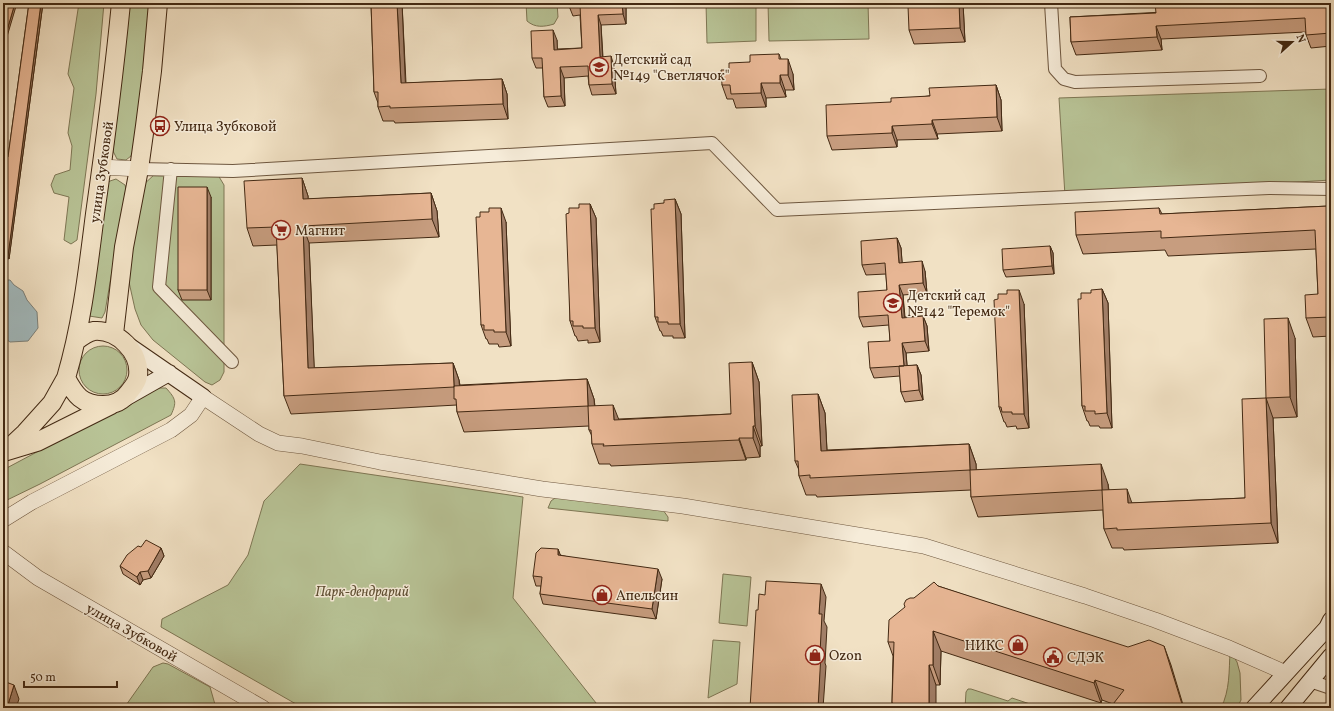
<svg xmlns="http://www.w3.org/2000/svg" width="1334" height="711" font-family="Vollkorn,serif">
<rect width="100%" height="100%" fill="#f1e1c4"/>
<filter id="stains"><feTurbulence type="fractalNoise" baseFrequency=".005" numOctaves="4"/><feColorMatrix values="0 0 0 0 .2 0 0 0 0 .09 0 0 0 0 .02 0 0 0 .5 -.17"/></filter>
<radialGradient id="worn" r=".72"><stop offset=".6" stop-color="#630" stop-opacity="0"/><stop offset="1" stop-color="#630" stop-opacity=".3"/></radialGradient>
<path fill="#b8c396" stroke="#7e7654" d="M 79,3 L 104,3 L 96,94 L 77,240 L 71,244 L 64,240 L 69,197 L 54,193 L 51,185 L 55,175 L 70,170 L 72,146 L 68,133 L 74,88 L 68,74 Z
M 128,3 L 151,3 L 135,146 L 131,156 L 126,160 L 117,159 L 113,151 Z
M 526,3 L 557,3 L 558,17 L 554,24 C 544,27 535,28 527,21 Z
M 706,3 L 756,3 L 756,41 L 707,43 Z
M 768,3 L 868,3 L 869,39 L 769,41 Z
M 1331,89 L 1331,180 L 1065,196 L 1059,98 Z
M 155,174 L 218,175 L 224,185 L 224,372 L 220,380 L 212,385 L 205,382 L 153,340 L 141,325 L 135,309 L 127,273 L 142,186 Z
M 116,179 L 125,185 L 126,189 L 105,312 L 102,318 L 89,316 L 104,186 L 110,181 Z
M79 370a24 24 0 1 1 48 0a24 24 0 1 1-48 0Z
M 157,388 L 166,388 C 176,399 177,402 171,415 L 40,484 L 3,502 L 3,470 Z
M 300,464 L 523,497 L 513,598 L 600,708 L 303,708 L 161,627 L 162,619 L 228,585 L 248,555 L 264,501 Z
M 555,498 L 561,498 L 663,510 L 668,517 L 668,521 L 548,508 L 551,501 Z
M 723,574 L 751,577 L 747,626 L 719,623 Z
M 713,640 L 740,642 L 737,684 L 708,698 Z
M 1230,651 L 1237,662 L 1240,673 L 1241,700 L 1237,708 L 1221,708 C 1230,690 1229,671 1230,651 Z
M 163,663 L 168,664 L 210,687 L 216,708 L 124,708 L 153,667 Z
M 968,689 L 971,689 L 1008,701 L 1012,698 L 1042,708 L 965,708 L 966,692 Z"/>
<path fill="#a1babf" stroke="#7b807a" d="M 3,280 L 10,280 L 14,285 L 23,291 L 27,300 L 37,312 L 38,328 L 28,341 L 10,342 L 3,337 Z"/>
<g fill="none" stroke-linecap="round" stroke-linejoin="round">
<g stroke="#6e573f" stroke-width="14">
<path id="minor" d="M 1051,3 L 1055,69 L 1064,79 L 1075,82 L 1260,76
M 139,169 L 233,171 L 712,143 L 777,210 L 1269,188 L 1331,189
M 171,169 L 159,287 L 232,362
M 1310,681 L 1331,688"/>
</g>
<g stroke="#6e573f" stroke-width="16">
<path id="tertiary" d="M 101,167 L 139,169
M 3,520 L 32,502 L 171,430 L 191,415 L 203,397 L 259,434 L 278,443 L 302,446 L 380,462 L 542,489 L 683,506 L 924,546 L 1085,596 L 1155,620 L 1229,648 L 1286,673
M 3,552 L 38,578 L 263,708"/>
</g>
<g stroke="#432913" stroke-width="18">
<path id="secondary" d="M 129,346 L 203,397
M 125,398 L 169,373
M 1254,708 L 1327,628 L 1331,620
M 1288,708 L 1331,656"/>
</g>
<g stroke="#432913" stroke-width="20">
<path id="primary" d="M 114,334 L 124,247 L 139,169 L 145,126 L 152,71 L 158,3
M 76,341 C 81,337 87,332 94,331 C 118,329 141,353 138,376 C 137,383 133,387 129,392 C 123,401 114,405 103,405 C 82,405 75,395 66,378 C 82,324 88,269 95,214 C 105,144 114,74 121,3
M 9,448 L 25,433 L 52,403 L 66,378
M 4,452 L 37,442 L 111,405"/>
</g>
<use href="#minor" stroke="#f6ecd9" stroke-width="12"/>
<use href="#tertiary" stroke="#f6ecd9" stroke-width="15"/>
<use href="#secondary" stroke="#f6ecd9" stroke-width="16"/>
<use href="#primary" stroke="#f1e1c4" stroke-width="18"/>
</g>
<path fill="#c79d7f" stroke="#432913" d="M 29,3 L 43,3 L 9,259 L 3,257 L 3,156 L 8,157 Z
M 371,3 L 402,3 L 406,83 L 502,79 L 507,94 L 508,119 L 395,123 L 394,121 L 383,121 L 378,107 L 378,103 L 374,92 Z
M 569,3 L 626,7 L 626,24 L 601,25 L 603,57 L 614,66 L 616,94 L 592,95 L 589,85 L 588,76 L 564,78 L 565,106 L 548,107 L 544,97 L 543,68 L 536,68 L 532,58 L 557,40 L 557,49 L 582,48 L 580,15 L 573,16 L 569,6 Z
M 963,3 L 965,42 L 914,44 L 909,30 Z
M 1331,3 L 1331,46 L 1311,48 L 1306,35 L 1306,32 L 1161,39 L 1162,50 L 1076,55 L 1071,42 L 1070,17 Z
M 779,54 L 781,59 L 793,74 L 794,90 L 785,90 L 786,97 L 766,98 L 766,107 L 736,108 L 733,99 L 727,99 L 722,85 L 729,70 L 750,62 Z
M 996,85 L 1001,100 L 1002,131 L 937,134 L 938,139 L 897,140 L 897,147 L 832,150 L 827,136 L 891,102 Z
M 302,178 L 308,196 L 308,199 L 431,193 L 437,211 L 439,237 L 309,243 L 314,368 L 453,363 L 459,380 L 460,385 L 587,379 L 594,399 L 595,406 L 619,419 L 731,414 L 752,362 L 759,382 L 762,446 L 760,446 L 760,457 L 746,458 L 746,460 L 611,466 L 610,464 L 599,464 L 592,444 L 592,436 L 589,430 L 589,426 L 464,432 L 457,412 L 457,405 L 291,414 L 284,396 L 277,245 L 253,246 L 247,228 Z
M 211,197 L 211,300 L 182,300 L 178,290 Z
M 675,199 L 681,214 L 685,338 L 673,338 L 673,336 L 663,336 L 661,331 L 660,331 L 655,317 L 654,209 L 664,203 Z
M 1331,202 L 1331,336 L 1313,337 L 1306,318 L 1318,294 L 1316,249 L 1168,256 L 1165,250 L 1083,254 L 1076,235 L 1159,208 L 1162,214 L 1329,206 Z
M 590,204 L 596,218 L 600,342 L 588,343 L 588,340 L 578,341 L 576,336 L 575,336 L 570,321 L 569,213 L 579,208 Z
M 506,222 L 511,346 L 499,347 L 498,344 L 489,344 L 487,339 L 486,339 L 481,325 Z
M 897,238 L 901,248 L 902,263 L 925,271 L 927,293 L 903,295 L 905,317 L 923,316 L 927,326 L 929,351 L 906,353 L 907,366 L 917,365 L 921,375 L 923,400 L 905,402 L 901,392 L 900,376 L 874,378 L 870,368 L 890,341 L 889,325 L 863,327 L 859,317 L 887,290 L 886,274 L 866,275 L 862,265 Z
M 1050,246 L 1053,253 L 1054,274 L 1006,277 L 1003,270 Z
M 1102,289 L 1108,303 L 1112,428 L 1100,428 L 1099,426 L 1090,426 L 1088,421 L 1087,421 L 1082,406 L 1081,299 L 1091,293 Z
M 1024,304 L 1029,428 L 1017,429 L 1016,426 L 1007,427 L 1005,422 L 1004,422 L 999,407 Z
M 1295,338 L 1297,417 L 1273,418 L 1278,543 L 1124,550 L 1123,548 L 1112,548 L 1104,529 L 1103,510 L 978,517 L 971,497 L 971,490 L 817,497 L 816,495 L 806,495 L 799,476 L 799,470 L 795,461 L 818,394 L 825,413 L 827,450 L 969,444 L 976,464 L 976,470 L 1108,484 L 1109,490 L 1132,503 L 1245,498 L 1266,398 Z
M 141,547 L 161,548 L 164,556 L 151,578 L 143,580 L 140,585 L 123,574 L 120,566 Z
M 558,549 L 560,555 L 662,579 L 656,619 L 543,604 L 540,594 L 541,586 L 536,586 L 533,576 Z
M 938,586 L 1171,665 L 1113,704 L 1102,700 L 1101,703 L 941,651 L 940,685 L 936,685 L 893,706 L 892,703 L 893,656 L 888,642 L 914,598 Z"/>
<path fill="#a27f68" stroke="#432913" d="M 15,3 L 17,3 L 3,50 L 3,44 Z
M 41,3 L 43,3 L 9,259 L 8,256 Z
M 397,3 L 402,3 L 406,97 L 401,83 Z
M 622,3 L 624,3 L 626,7 L 626,24 L 623,14 Z
M 959,3 L 963,3 L 965,42 L 960,28 Z
M 598,15 L 601,25 L 603,67 L 600,57 Z
M 1156,26 L 1161,39 L 1162,50 L 1157,37 Z
M 553,30 L 557,40 L 558,60 L 554,50 Z
M 611,56 L 614,66 L 616,94 L 612,84 Z
M 788,59 L 793,74 L 794,90 L 788,75 Z
M 560,67 L 564,78 L 565,106 L 561,96 Z
M 780,75 L 785,90 L 786,97 L 780,83 Z
M 502,79 L 507,94 L 508,119 L 503,104 Z
M 761,83 L 766,98 L 766,107 L 761,93 Z
M 996,85 L 1001,100 L 1002,131 L 997,117 Z
M 932,120 L 937,134 L 938,139 L 932,124 Z
M 892,126 L 897,140 L 897,147 L 892,133 Z
M 302,178 L 308,196 L 309,217 L 303,199 Z
M 207,187 L 211,197 L 211,300 L 207,290 Z
M 431,193 L 437,211 L 439,237 L 432,219 Z
M 675,199 L 681,214 L 685,338 L 680,324 Z
M 590,204 L 596,218 L 600,342 L 595,328 Z
M 501,208 L 506,222 L 511,346 L 506,332 Z
M 303,226 L 309,243 L 315,386 L 308,368 Z
M 897,238 L 901,248 L 903,273 L 899,263 Z
M 1050,246 L 1053,253 L 1054,274 L 1052,266 Z
M 922,261 L 925,271 L 927,293 L 923,283 Z
M 899,285 L 903,295 L 905,328 L 902,318 Z
M 1102,289 L 1108,303 L 1112,428 L 1107,413 Z
M 1019,290 L 1024,304 L 1029,428 L 1024,414 Z
M 1329,306 L 1331,311 L 1331,320 L 1330,317 Z
M 923,316 L 927,326 L 929,351 L 925,341 Z
M 1288,318 L 1295,338 L 1297,417 L 1290,397 Z
M 902,343 L 906,353 L 908,376 L 904,366 Z
M 752,362 L 759,382 L 762,446 L 755,426 Z
M 453,363 L 459,380 L 461,405 L 454,387 Z
M 917,365 L 921,375 L 923,400 L 919,390 Z
M 587,379 L 594,399 L 596,426 L 588,406 Z
M 818,394 L 825,413 L 828,471 L 821,451 Z
M 1266,398 L 1273,418 L 1278,543 L 1271,523 Z
M 613,405 L 621,425 L 614,420 Z
M 753,426 L 760,446 L 760,457 L 753,438 Z
M 739,438 L 746,458 L 746,460 L 739,440 Z
M 969,444 L 976,464 L 977,490 L 970,470 Z
M 1101,464 L 1108,484 L 1110,510 L 1102,490 Z
M 1127,489 L 1134,509 L 1128,503 Z
M 161,548 L 164,556 L 151,578 L 148,571 Z
M 558,549 L 562,559 L 558,555 Z
M 658,569 L 662,579 L 656,619 L 652,609 Z
M 140,572 L 143,580 L 140,585 L 137,577 Z
M 821,584 L 826,597 L 824,621 L 827,627 L 825,663 L 826,666 L 823,708 L 818,708 L 820,653 L 819,614 Z
M 933,631 L 941,651 L 940,685 L 933,665 Z
M 1164,646 L 1171,665 L 1184,708 L 1179,708 Z
M 929,665 L 936,685 L 936,708 L 929,708 Z
M 1095,680 L 1102,700 L 1101,703 L 1094,683 Z
M 14,685 L 19,699 L 16,708 L 7,708 Z"/>
<path fill="#e7b694" stroke="#432913" d="M 3,3 L 15,3 L 3,44 Z
M 29,3 L 41,3 L 8,256 L 3,255 L 3,156 L 8,157 Z
M 371,3 L 397,3 L 401,83 L 502,79 L 503,104 L 390,108 L 390,106 L 378,107 L 378,92 L 374,92 Z
M 569,3 L 622,3 L 623,14 L 598,15 L 600,57 L 611,56 L 612,84 L 589,85 L 588,66 L 560,67 L 561,96 L 544,97 L 542,58 L 532,58 L 531,31 L 553,30 L 554,50 L 582,48 L 580,5 L 569,6 Z
M 918,3 L 959,3 L 960,28 L 909,30 L 908,6 L 918,6 Z
M 1155,3 L 1331,3 L 1331,33 L 1306,35 L 1305,18 L 1156,26 L 1157,37 L 1071,42 L 1070,17 L 1156,13 Z
M 779,54 L 779,59 L 788,59 L 788,75 L 780,75 L 780,83 L 761,83 L 761,93 L 731,94 L 730,85 L 722,85 L 721,70 L 729,70 L 729,63 L 750,62 L 750,55 Z
M 996,85 L 997,117 L 932,120 L 932,124 L 892,126 L 892,133 L 827,136 L 826,105 L 891,102 L 891,98 L 930,96 L 929,88 Z
M 302,178 L 303,199 L 431,193 L 432,219 L 303,226 L 308,368 L 453,363 L 454,385 L 454,387 L 284,396 L 276,227 L 247,228 L 244,181 Z
M 178,187 L 207,187 L 207,290 L 178,290 Z
M 675,199 L 680,324 L 668,324 L 668,322 L 658,322 L 658,317 L 655,317 L 651,209 L 654,209 L 654,204 L 664,203 L 664,200 Z
M 1328,202 L 1331,202 L 1331,306 L 1329,306 L 1330,317 L 1306,318 L 1305,295 L 1318,294 L 1315,230 L 1161,238 L 1161,231 L 1076,235 L 1075,212 L 1159,208 L 1160,214 L 1329,206 Z
M 579,204 L 590,204 L 595,328 L 583,328 L 583,326 L 573,326 L 573,321 L 570,321 L 566,214 L 569,213 L 569,208 L 579,208 Z
M 489,208 L 501,208 L 506,332 L 494,332 L 494,330 L 484,330 L 484,325 L 481,325 L 476,217 L 480,217 L 480,212 L 489,212 Z
M 897,238 L 899,263 L 922,261 L 923,283 L 899,285 L 902,318 L 923,316 L 925,341 L 902,343 L 904,366 L 870,368 L 868,342 L 890,341 L 888,315 L 859,317 L 858,292 L 887,290 L 885,263 L 862,265 L 861,241 Z
M 1050,246 L 1052,266 L 1003,270 L 1002,249 Z
M 1102,289 L 1107,413 L 1095,414 L 1095,411 L 1085,411 L 1085,406 L 1082,406 L 1078,299 L 1081,299 L 1081,293 L 1091,293 L 1091,290 Z
M 1007,290 L 1019,290 L 1024,414 L 1012,414 L 1012,412 L 1002,412 L 1001,407 L 999,407 L 994,300 L 998,299 L 998,294 L 1007,294 Z
M 1288,318 L 1290,397 L 1266,398 L 1264,319 Z
M 752,362 L 755,426 L 753,426 L 753,438 L 739,438 L 739,440 L 603,446 L 604,444 L 592,444 L 591,430 L 589,430 L 588,406 L 613,405 L 614,420 L 731,414 L 729,363 Z
M 917,365 L 919,390 L 901,392 L 899,366 Z
M 587,379 L 588,406 L 457,412 L 456,399 L 454,399 L 454,386 Z
M 818,394 L 821,451 L 969,444 L 970,470 L 810,478 L 810,475 L 799,476 L 798,461 L 795,461 L 792,395 Z
M 1266,398 L 1271,523 L 1117,530 L 1117,528 L 1104,529 L 1102,490 L 1127,489 L 1128,503 L 1245,498 L 1242,399 Z
M 1101,464 L 1102,490 L 971,497 L 970,470 Z
M 146,540 L 161,548 L 148,571 L 140,572 L 137,577 L 120,566 L 127,555 L 138,546 L 141,547 Z
M 541,548 L 558,549 L 558,555 L 658,569 L 652,609 L 540,594 L 542,577 L 533,576 L 536,553 Z
M 766,581 L 821,584 L 819,614 L 822,614 L 820,653 L 821,653 L 818,708 L 750,708 L 756,610 L 758,610 L 759,594 L 765,595 Z
M 934,582 L 938,586 L 1128,647 L 1149,640 L 1164,646 L 1182,704 L 1179,708 L 1110,708 L 1124,690 L 1095,680 L 1094,683 L 933,631 L 933,665 L 929,665 L 929,708 L 893,708 L 893,703 L 892,703 L 894,642 L 888,642 L 889,620 L 905,607 L 904,604 L 906,600 L 910,598 L 914,598 Z
M 3,681 L 14,685 L 7,708 L 3,708 Z
M 1315,704 L 1331,708 L 1311,708 Z"/>
<defs>
<g id="school-ring" transform="scale(1)"><circle r="9.5" fill="#f6ecd9" stroke="#8f2418" stroke-width="1.5"/><path d="M0-5L7-2L0 1L-7-2ZM-4 1L0 2.5L4 1V4Q0 6-4 4Z" fill="#8f2418"/></g>
<g id="bus-ring" transform="scale(1)"><circle r="9.5" fill="#f6ecd9" stroke="#8f2418" stroke-width="1.5"/><path d="M-5-6H5V4H4V6H2V4H-2V6H-4V4H-5ZM-3.5-4V0h7V-4ZM-3.5 1.2v1.5H-2V1.2ZM2 1.2v1.5H3.5V1.2Z" fill="#8f2418"/></g>
<g id="supermarket-ring" transform="scale(1)"><circle r="9.5" fill="#f6ecd9" stroke="#8f2418" stroke-width="1.5"/><path d="M-6-5.5h2.5l.6 2H6L4.5 2H-2.5L-4.4-4H-6ZM-1.5 3.2a1.3 1.3 0 1 0 .1 0ZM3 3.2a1.3 1.3 0 1 0 .1 0Z" fill="#8f2418"/></g>
<g id="shop-ring" transform="scale(1)"><circle r="9.5" fill="#f6ecd9" stroke="#8f2418" stroke-width="1.5"/><path d="M-5-2.5h2.3a2.7 3.5 0 0 1 5.4 0H5L5.5 6h-11ZM-1.5-2.5h3a1.5 2.3 0 0 0-3 0Z" fill="#8f2418"/></g>
<g id="civic-ring" transform="scale(1)"><circle r="9.5" fill="#f6ecd9" stroke="#8f2418" stroke-width="1.5"/><path d="M-.6-6.5H3V-4.5H.6V-3L4-1V1h2V6H-6V1h2V-1L-.6-3ZM-1.2 2.5V6h2.4V2.5Z" fill="#8f2418"/></g>
</defs>
<g fill-rule="evenodd">
<use href="#school-ring" x="599" y="67"/>
<use href="#bus-ring" x="160" y="126"/>
<use href="#supermarket-ring" x="281" y="230"/>
<use href="#school-ring" x="893" y="303"/>
<use href="#shop-ring" x="602" y="595"/>
<use href="#shop-ring" x="1018" y="645"/>
<use href="#shop-ring" x="815" y="655"/>
<use href="#civic-ring" x="1053" y="657"/>
</g>
<g text-anchor="middle" stroke-width="3" stroke-linejoin="round" paint-order="stroke">
<g font-size="14" fill="#432913" stroke="#f6ecd9" text-anchor="start">
<text x="613" y="64">Детский сад<tspan x="613" dy="16">№149 "Светлячок"</tspan></text>
<text x="174" y="131">Улица Зубковой</text>
<text x="295" y="235">Магнит</text>
<text x="907" y="300">Детский сад<tspan x="907" dy="16">№142 "Теремок"</tspan></text>
<text x="616" y="600">Апельсин</text>
<text x="1004" y="650" text-anchor="end">НИКС</text>
<text x="829" y="660">Ozon</text>
<text x="1067" y="662">СДЭК</text>
</g>
<g font-size="14" fill="#432913" stroke="#f6ecd9">
<text transform="translate(101 172) rotate(-82)" y="5">улица Зубковой</text>
<text transform="translate(132 632) rotate(30)" y="5">улица Зубковой</text>
</g>
<g font-size="14" font-style="italic" fill="#605034" stroke="#f6ecd9">
<text x="362" y="596">Парк-дендрарий</text>
</g>
</g>
<rect width="1334" height="711" fill="none" stroke="#f1e1c4" stroke-width="16"/>
<rect x="4" y="4" width="1326" height="703" fill="none" stroke="#432913" stroke-width="2"/>
<rect x="8" y="8" width="1318" height="695" fill="none" stroke="#432913"/>
<g transform="translate(1292 42) rotate(69)" stroke="#f6ecd9" stroke-width="3" paint-order="stroke">
<path d="M0-3L7 15L0 10L-7 15Z" fill="#432913"/>
<text y="-6" font-size="11" font-weight="bold" text-anchor="middle" fill="#432913">N</text>
</g>
<path d="M24 681v6h93v-6" fill="none" stroke="#432913" stroke-width="2"/>
<text x="30" y="681" font-size="12" fill="#432913" stroke="#f6ecd9" stroke-width="3" paint-order="stroke">50 m</text>
<rect width="100%" height="100%" filter="url(#stains)"/>
<rect width="100%" height="100%" fill="url(#worn)"/>
</svg>
